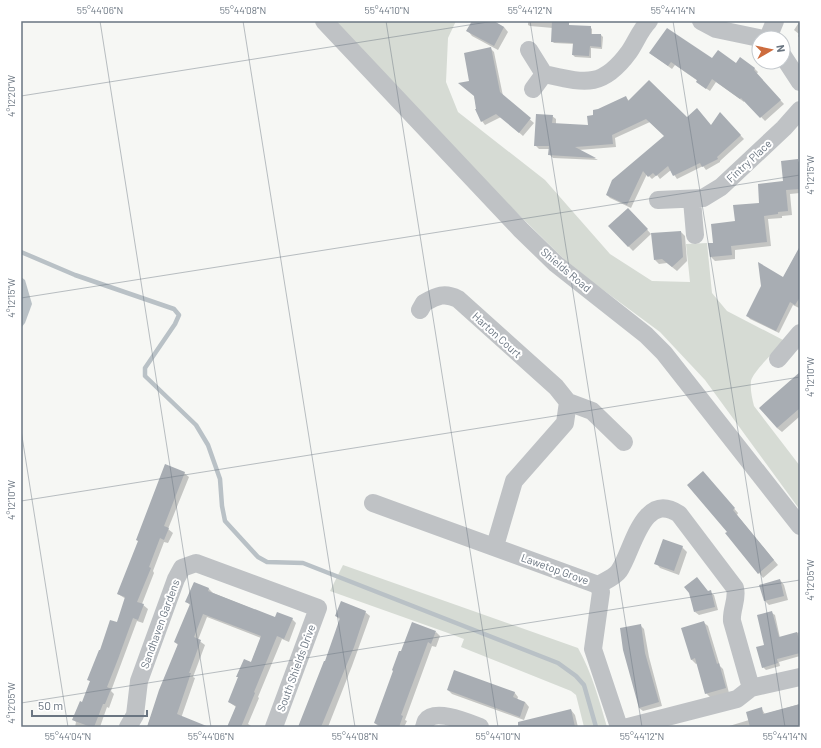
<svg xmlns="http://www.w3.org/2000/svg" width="821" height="748" font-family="Barlow,sans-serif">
<rect width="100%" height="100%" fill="#f6f7f4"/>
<path fill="#d6dbd4" d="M 332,21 L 456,21 L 448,38 L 446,82 L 458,112 L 545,180 L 610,254 L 652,281 L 690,282 L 686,244 L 707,243 L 712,293 L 727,311 L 785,341 C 777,349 753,371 751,381 C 750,389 752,398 754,406 L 800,466 L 800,510 L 705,380 L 660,332 L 572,267 L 458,155 Z
M 343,565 L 578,648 C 592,673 599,700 607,727 L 584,727 L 576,695 L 571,691 L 461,647 L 464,639 L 448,633 L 330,591 Z"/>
<path fill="#b9c1c6" d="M 21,277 L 25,280 L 32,304 L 25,323 L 21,328 Z"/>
<path fill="#0003" d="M 473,21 L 492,21 L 504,27 L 508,32 L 498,50 L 472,36 L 468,31 Z
M 528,21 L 572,21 L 564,26 L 590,27 L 592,29 L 592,35 L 601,35 L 603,37 L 602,49 L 591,48 L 591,58 L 575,57 L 573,55 L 574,44 L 554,43 L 552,41 L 553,28 L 530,26 L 528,25 Z
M 800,21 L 800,39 L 798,36 L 799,34 L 794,30 Z
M 490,48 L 494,52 L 503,96 L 534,123 L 523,136 L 501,117 L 485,125 L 482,121 L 477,109 L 471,82 Z
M 650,53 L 712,60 L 755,69 L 758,72 L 756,75 L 784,104 L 765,121 L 745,100 L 744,102 L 716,82 L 710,91 L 701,85 L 698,81 L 675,65 L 672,69 Z
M 626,97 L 629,101 L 712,126 L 720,114 L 744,139 L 720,161 L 720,162 L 706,170 L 703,166 L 677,179 L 671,170 L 660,179 L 657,175 L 652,179 L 647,174 L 631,208 L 610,198 L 607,195 L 665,136 L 650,122 L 615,138 L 616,147 L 579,150 L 598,160 L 553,158 L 549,154 L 550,149 L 539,149 L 535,145 L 552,116 L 556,119 L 556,124 L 589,126 L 599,110 Z
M 797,160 L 800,163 L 800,193 L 790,194 L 792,215 L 782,216 L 782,218 L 768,219 L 771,246 L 735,250 L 735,259 L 715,261 L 711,257 L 714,244 L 736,222 L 760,204 L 784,182 Z
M 632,213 L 651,234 L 633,251 L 609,226 Z
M 681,232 L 685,236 L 687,261 L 677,271 L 667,263 L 659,264 L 655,260 Z
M 800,247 L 800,306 L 799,308 L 793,305 L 779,333 L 750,319 L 747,315 L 783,278 Z
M 800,373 L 800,419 L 799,417 L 782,432 L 777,428 Z
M 184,473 L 189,477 L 168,529 L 173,533 L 168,543 L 164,542 L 153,571 L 154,573 L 142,604 L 148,609 L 143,623 L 137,621 L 111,691 L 114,694 L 109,708 L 107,707 L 100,727 L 75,727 L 76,722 L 74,720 L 82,704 L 91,682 L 88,679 L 100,651 L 117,623 L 126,599 L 118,594 Z
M 707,477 L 738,513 L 737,515 L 778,565 L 763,578 L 728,532 Z
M 682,547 L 687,552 L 679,575 L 660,568 L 656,563 Z
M 780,580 L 784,585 L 788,600 L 769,605 L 764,600 Z
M 194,583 L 209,589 L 213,593 L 275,618 L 292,619 L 296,623 L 289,642 L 282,639 L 258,697 L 259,698 L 248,724 L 253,727 L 228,727 L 236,707 L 229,702 L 251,663 L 261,638 L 207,617 L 198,640 L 205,645 L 193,677 L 195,678 L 179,724 L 173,727 L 147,727 L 178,645 L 175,642 L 191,606 L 187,602 Z
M 709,592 L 710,592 L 714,595 L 718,610 L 699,615 L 695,612 Z
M 365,612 L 370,616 L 352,666 L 328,727 L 299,727 L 326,663 L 340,620 L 336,616 Z
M 772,613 L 775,615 L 780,638 L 800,632 L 800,656 L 779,662 L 780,666 L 766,670 L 763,667 L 765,645 Z
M 703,622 L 708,626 L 720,666 L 723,669 L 729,693 L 711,698 L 706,693 L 698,663 L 696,664 L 691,659 Z
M 640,625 L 644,629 L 649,657 L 662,706 L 643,711 L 639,708 Z
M 436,632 L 440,636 L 436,647 L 432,646 L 405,720 L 407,721 L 404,727 L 379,727 L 375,723 L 394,671 Z
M 448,690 L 514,692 L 518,697 L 517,700 L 525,702 L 529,707 L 524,720 L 452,694 Z
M 800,704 L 800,727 L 726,727 L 749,720 L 761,708 L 765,714 Z
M 571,710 L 575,715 L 578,727 L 530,727 Z"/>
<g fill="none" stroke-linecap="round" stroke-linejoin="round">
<path stroke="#b9c1c6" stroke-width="4.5" d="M 21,252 L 75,275 L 174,309 L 179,315 L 175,324 L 145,368 L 145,376 L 196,425 L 208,445 L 220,479 L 222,506 L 225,521 L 258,557 L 267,562 L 303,563 L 558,663 L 576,676 L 584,685 L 596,727"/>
</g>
<path fill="#a8adb3" d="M 472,21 L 494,21 L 504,27 L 494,46 L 466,31 Z
M 552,21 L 569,21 L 569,25 L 591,26 L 591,34 L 601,34 L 601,47 L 590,46 L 589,56 L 572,55 L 573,43 L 551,42 Z
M 667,28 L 712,58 L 718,50 L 736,63 L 740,57 L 755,68 L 754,70 L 781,100 L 760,118 L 741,98 L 740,99 L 712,79 L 706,89 L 696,82 L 697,80 L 671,62 L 668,66 L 649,53 Z
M 491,47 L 500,92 L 531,118 L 519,133 L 496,114 L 481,122 L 475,109 L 476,109 L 474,96 L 458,83 L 469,81 L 464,53 Z
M 649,80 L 687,117 L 697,108 L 711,125 L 720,112 L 741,135 L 717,157 L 718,159 L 702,167 L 700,163 L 673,176 L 668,166 L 656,176 L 653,173 L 648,177 L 643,171 L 627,205 L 606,195 L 612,180 L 664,136 L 646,119 L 612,135 L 613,144 L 575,147 L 596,158 L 548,155 L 549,146 L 534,146 L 536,114 L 553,115 L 552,123 L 588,125 L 587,116 L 593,115 L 593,110 L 598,109 L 626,96 L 628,101 Z
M 798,159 L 800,189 L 786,190 L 788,211 L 778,212 L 778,214 L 764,216 L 767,242 L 731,246 L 732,255 L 710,257 L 708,243 L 713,243 L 711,224 L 735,221 L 733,205 L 759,203 L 758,184 L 783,181 L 781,161 Z
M 628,208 L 648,229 L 628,247 L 608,226 Z
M 681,231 L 683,257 L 672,267 L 662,259 L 654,260 L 651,233 Z
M 800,246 L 800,297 L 795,305 L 790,302 L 776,331 L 746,316 L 761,286 L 758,262 L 783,277 Z
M 800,372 L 800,408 L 777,428 L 759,408 Z
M 165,464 L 185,472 L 164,526 L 169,528 L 164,540 L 160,538 L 149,567 L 151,568 L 137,602 L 144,604 L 138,620 L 133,618 L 118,659 L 107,687 L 111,689 L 105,704 L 103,704 L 94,727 L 91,727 L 72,720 L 80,701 L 82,702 L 90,681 L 87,680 L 99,650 L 100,650 L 110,620 L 117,622 L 125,597 L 117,594 L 138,541 L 136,540 Z
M 703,471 L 735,508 L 733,510 L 774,560 L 758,574 L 725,533 L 727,532 L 687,485 Z
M 663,539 L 683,546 L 674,571 L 654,564 Z
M 697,577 L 708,591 L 711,590 L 715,607 L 694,612 L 689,593 L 684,587 Z
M 780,579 L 784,596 L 764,601 L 759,585 Z
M 194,582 L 209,588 L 208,591 L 275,617 L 277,612 L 293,618 L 284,639 L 277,636 L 254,692 L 255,693 L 241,727 L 227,727 L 236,706 L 228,702 L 238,677 L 236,677 L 244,659 L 251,662 L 261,636 L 203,614 L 194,637 L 201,640 L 189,673 L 191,673 L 177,714 L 209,727 L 147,727 L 159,690 L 178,644 L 174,642 L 190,604 L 185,602 Z
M 341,601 L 366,611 L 354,647 L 321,727 L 298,727 L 324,661 L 325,661 L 340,618 L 335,616 Z
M 772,611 L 779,637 L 797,632 L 800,644 L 800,653 L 777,659 L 778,663 L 762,668 L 756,647 L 764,645 L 757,615 Z
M 704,621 L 717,664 L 719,663 L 726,688 L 705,694 L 695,658 L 691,660 L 681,628 Z
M 412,622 L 436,631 L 431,644 L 428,642 L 401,715 L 403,716 L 399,727 L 383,727 L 374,723 L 393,671 L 392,670 L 399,651 L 401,651 Z
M 641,624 L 645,653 L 659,702 L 639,708 L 623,650 L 620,628 Z
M 454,670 L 515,692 L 513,697 L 525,702 L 520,717 L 447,690 Z
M 800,704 L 800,727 L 750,727 L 746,712 L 762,707 L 763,714 Z
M 571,709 L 575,727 L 518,727 L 518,722 Z"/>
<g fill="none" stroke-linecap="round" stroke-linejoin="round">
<path stroke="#bfc2c5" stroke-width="18" d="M 324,21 L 521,230 L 556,264 L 646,335 L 664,353 L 800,526
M 701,21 L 716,29 L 759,38
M 768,38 L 775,21
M 529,50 L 544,74 C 585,83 602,89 629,52 C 636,42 640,30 649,21
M 783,56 L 800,82
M 533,89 L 544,74
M 658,200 L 703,198 L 721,187 L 784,128 L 800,110
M 692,200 L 695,235
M 420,310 L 424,303 C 437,296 444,292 458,299 L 556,387 L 568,402 L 565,423 L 514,481 L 495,546
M 778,359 L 800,333
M 568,402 L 592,411 L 624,442
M 373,503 L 598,585 L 601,592 L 593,649 L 619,727
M 598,585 C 605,581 615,577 619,571 C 633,551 642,490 679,514 L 735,588 C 738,599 731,609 732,621 L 751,688
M 128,727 L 135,715 L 139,681 L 176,579 L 182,568 L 196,563 L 318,608 L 274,727
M 424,727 C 425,725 425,723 426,721 C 435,708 469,723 480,727
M 628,727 L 737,699 L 751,688 L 800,677"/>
</g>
<path fill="none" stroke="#6a7581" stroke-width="1" stroke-opacity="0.45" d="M 100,21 L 211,727M 243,21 L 355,727M 386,21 L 498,727M 530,21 L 642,727M 673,21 L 785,727M 21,96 L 494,21M 21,298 L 800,175M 21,430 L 68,727M 21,501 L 800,377M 21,703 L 800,580"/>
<g text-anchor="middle" stroke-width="4" stroke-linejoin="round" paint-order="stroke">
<g font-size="11" fill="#6a7581" stroke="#fff">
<text transform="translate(749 161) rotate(-43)" y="4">Fintry Place</text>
<text transform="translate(566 270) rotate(40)" y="4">Shields Road</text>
<text transform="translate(497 335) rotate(42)" y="4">Harton Court</text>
<text transform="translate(555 569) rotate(20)" y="4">Lawetop Grove</text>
<text transform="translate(160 624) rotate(-70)" y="4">Sandhaven Gardens</text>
<text transform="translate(296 668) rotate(-70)" y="4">South Shields Drive</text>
</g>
</g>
<rect width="821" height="748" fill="none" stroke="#ffffff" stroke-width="44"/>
<g transform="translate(771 50) rotate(81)"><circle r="19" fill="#ffffff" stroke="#c3c8cd"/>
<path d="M0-3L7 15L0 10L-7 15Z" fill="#cd6c3e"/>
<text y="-6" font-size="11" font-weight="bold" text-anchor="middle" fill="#6a7581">N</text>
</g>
<path d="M32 710v6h115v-6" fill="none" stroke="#6a7581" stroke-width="2"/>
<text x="38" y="710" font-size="12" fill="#6a7581" stroke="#ffffff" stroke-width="3" paint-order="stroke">50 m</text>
<rect x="22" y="22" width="777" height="704" fill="none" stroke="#6a7581" stroke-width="1.5"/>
<g font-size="10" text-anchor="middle" fill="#6a7581">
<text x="100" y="14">55°44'06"N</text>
<text x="243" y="14">55°44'08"N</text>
<text x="387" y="14">55°44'10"N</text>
<text x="530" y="14">55°44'12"N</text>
<text x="673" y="14">55°44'14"N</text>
<text transform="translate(11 96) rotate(-90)" y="4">4°12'20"W</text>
<text transform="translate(810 175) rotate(-90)" y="4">4°12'15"W</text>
<text transform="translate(11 298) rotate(-90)" y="4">4°12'15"W</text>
<text transform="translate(810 377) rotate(-90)" y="4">4°12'10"W</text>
<text transform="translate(11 500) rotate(-90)" y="4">4°12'10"W</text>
<text transform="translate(810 580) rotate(-90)" y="4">4°12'05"W</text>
<text transform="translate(11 703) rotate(-90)" y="4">4°12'05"W</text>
<text x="68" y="740">55°44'04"N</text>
<text x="211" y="740">55°44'06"N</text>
<text x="355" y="740">55°44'08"N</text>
<text x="498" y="740">55°44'10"N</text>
<text x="642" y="740">55°44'12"N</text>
<text x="785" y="740">55°44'14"N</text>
</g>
</svg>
